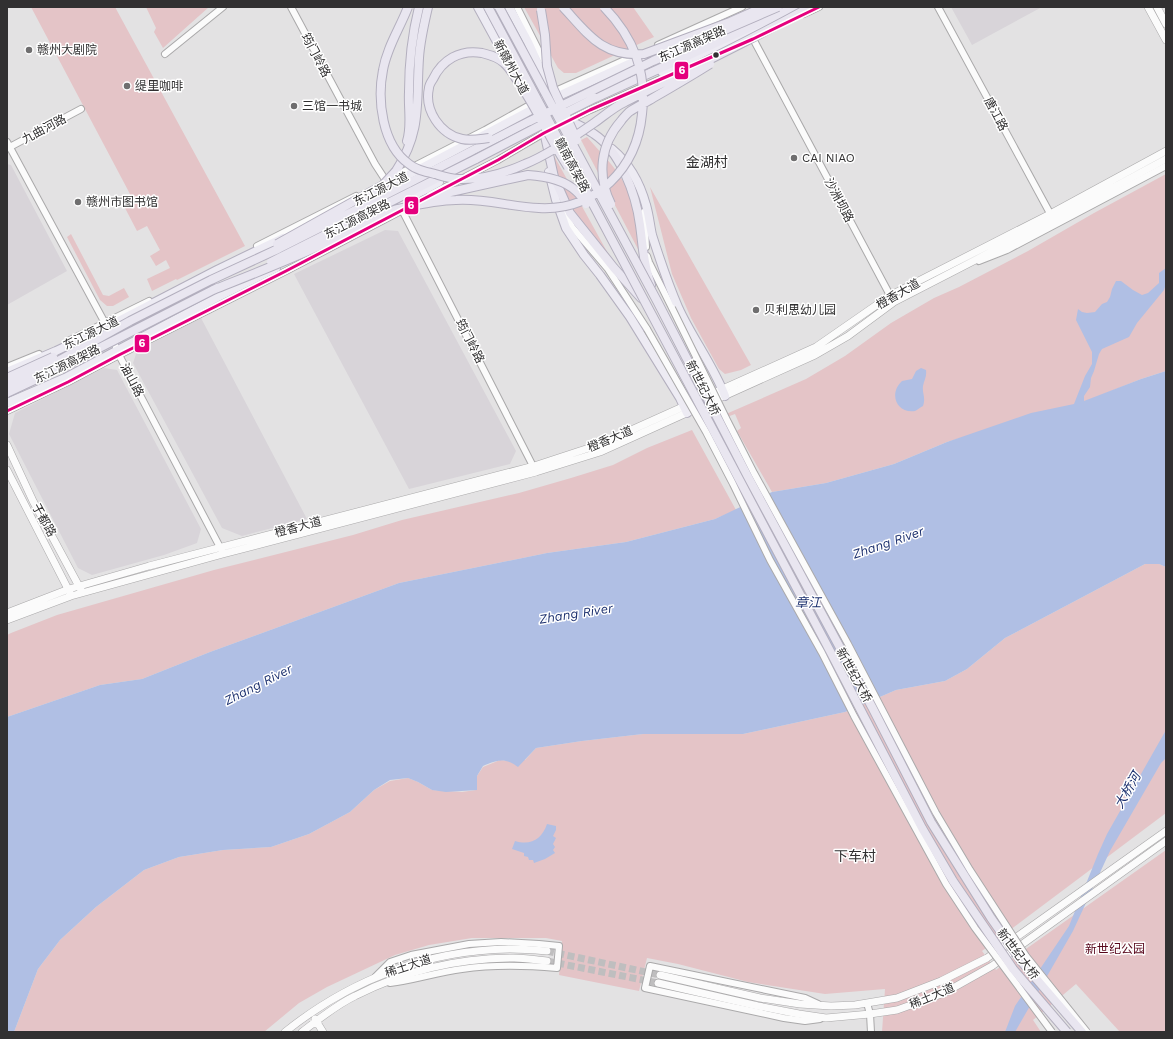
<svg xmlns="http://www.w3.org/2000/svg" width="1173" height="1039" font-family="'Work Sans','Noto Sans SC',sans-serif">
<rect width="100%" height="100%" fill="#e3e2e3"/>
<path fill="#d8d4d9" d="M 951,7 L 1042,7 L 972,45 Z
M 7,164 L 11,165 L 67,271 L 7,305 Z
M 385,230 L 398,231 L 516,451 L 510,464 L 409,489 L 294,274 Z
M 201,318 L 307,519 L 242,536 L 222,528 L 133,363 L 137,351 Z
M 104,368 L 117,370 L 201,529 L 197,543 L 164,555 L 92,575 L 78,568 L 9,434 L 15,413 Z"/>
<path fill="#e4c4c7" d="M 31,7 L 115,7 L 245,246 L 177,280 L 176,279 L 152,291 L 147,279 L 170,268 L 166,260 L 156,266 L 150,256 L 160,250 L 147,226 L 137,231 L 125,208 L 130,194 Z
M 146,7 L 209,7 L 163,48 L 154,32 L 156,28 Z
M 524,7 L 633,7 L 654,37 L 576,73 L 564,73 L 558,68 Z
M 587,137 C 600,152 615,166 624,183 C 635,205 637,231 641,255 L 581,140 Z
M 553,154 L 610,257 C 601,246 590,235 582,224 C 567,203 558,180 551,156 Z
M 1166,174 L 1166,371 L 1141,379 L 1084,402 L 947,442 L 894,464 L 826,483 L 772,492 L 737,431 L 741,428 L 735,414 L 727,417 L 726,414 L 806,379 L 845,356 L 891,323 L 934,298 L 959,287 L 1028,251 L 1094,213 Z
M 650,187 L 751,365 L 741,370 L 725,374 L 719,369 L 691,318 L 672,274 Z
M 71,234 L 103,295 L 109,296 L 124,288 L 129,297 L 113,306 L 107,306 L 100,300 L 67,237 Z
M 692,430 L 736,510 L 715,519 L 626,542 L 547,553 L 399,583 L 210,652 L 142,679 L 100,685 L 7,717 L 7,635 L 11,633 L 57,615 L 214,570 L 353,535 L 402,520 L 519,493 L 571,478 L 613,465 L 647,448 Z
M 1145,564 L 1159,564 L 1166,567 L 1166,813 L 982,951 L 996,970 L 1166,850 L 1166,1032 L 1120,1032 L 1076,984 L 1033,1020 L 1041,1032 L 882,1032 L 885,989 L 825,994 L 748,982 L 678,964 L 647,958 L 639,991 L 559,975 L 562,941 L 546,938 L 472,938 L 429,945 L 395,955 L 327,987 L 299,1003 L 264,1032 L 14,1032 L 38,969 L 60,940 L 96,907 L 144,870 L 179,857 L 223,850 L 271,847 L 309,834 L 350,812 L 374,790 L 390,781 L 408,778 L 418,782 L 432,790 L 462,792 L 476,790 L 477,776 L 483,767 L 500,760 L 511,761 L 525,760 L 536,748 L 582,741 L 643,734 L 743,734 L 845,712 L 896,690 L 945,681 L 967,669 L 1005,638 Z"/>
<path fill="#b0bfe4" d="M 1166,268 L 1166,284 L 1164,290 L 1137,323 L 1129,337 L 1102,349 L 1099,354 L 1094,371 L 1091,378 L 1090,387 L 1084,396 L 1084,401 L 1141,379 L 1166,371 L 1166,567 L 1159,564 L 1145,564 L 1005,638 L 967,669 L 945,681 L 896,690 L 845,712 L 743,734 L 643,734 L 582,741 L 536,748 L 518,767 C 505,757 497,760 483,766 L 477,776 L 477,790 L 446,792 L 432,790 L 418,782 L 408,778 L 390,780 L 374,790 L 350,812 L 309,834 L 271,847 L 223,850 L 179,857 L 144,870 L 96,907 L 60,940 L 38,969 L 14,1032 L 7,1032 L 7,717 L 100,685 L 142,679 L 210,652 L 399,583 L 547,553 L 626,542 L 715,519 L 772,492 L 826,483 L 894,464 L 947,442 L 1031,413 L 1074,404 L 1085,376 L 1092,364 L 1092,352 L 1076,320 L 1078,309 L 1082,312 L 1087,313 L 1095,312 L 1102,304 L 1107,302 L 1110,297 L 1112,289 L 1116,281 L 1121,281 L 1133,290 L 1142,295 L 1148,293 L 1159,283 L 1159,273 Z
M 921,368 L 926,370 C 927,377 924,380 923,386 C 922,394 926,397 923,406 C 921,407 917,410 915,411 C 897,414 888,394 902,381 L 912,379 L 916,371 Z
M 1166,730 L 1166,758 L 1161,763 L 1110,851 L 1073,931 L 1015,1032 L 1005,1032 L 1015,1006 L 1069,926 L 1098,854 L 1107,834 Z
M 547,824 L 556,826 L 556,830 L 553,836 L 556,838 L 553,844 L 555,847 L 553,850 L 555,853 L 545,859 L 534,863 L 533,860 L 529,860 L 528,857 L 524,856 L 524,853 L 512,849 L 515,841 C 531,846 542,839 547,824 Z"/>
<g fill="none" stroke-linecap="round" stroke-linejoin="round">
<path stroke="#bfbebf" stroke-width="7" stroke-dasharray="7 3.5" stroke-linecap="butt" d="M 547,951 L 660,975
M 547,961 L 658,983"/>
<g stroke="#aaa9aa" stroke-width="8">
<path id="tertiary" d="M 291,7 L 375,164 L 388,184
M 517,7 L 546,65
M 938,7 L 1052,217
M 804,14 L 819,7
M 751,35 L 892,299
M 658,45 L 742,7
M 165,54 L 223,7
M 7,142 L 106,325
M 8,148 L 81,109
M 393,177 L 485,130 L 551,93 L 636,55
M 430,195 L 498,160 L 544,133 L 590,110 L 672,74
M 562,208 L 572,227 L 608,269 L 647,329
M 402,210 L 535,470
M 644,212 L 646,247
M 257,246 L 356,196
M 647,256 L 649,262 L 672,308
M 979,261 L 1007,250 L 1166,166
M 112,337 L 119,355 L 222,551
M 68,341 L 149,301
M 7,367 L 39,354
M 7,411 L 68,382 L 119,355 L 286,271 L 399,212
M 375,977 L 390,962 L 411,955 L 469,944 L 501,942 L 539,944 L 559,946 L 557,968 C 524,965 495,964 462,969 C 438,972 414,980 390,983
M 867,1003 L 870,1014 L 871,1032
M 818,1004 L 805,998 L 650,966 L 645,988 L 784,1018 L 805,1021 L 820,1019"/>
</g>
<g stroke="#aaa9aa" stroke-width="8">
<path id="secondary" d="M 1148,7 L 1166,40
M 1157,7 L 1166,24
M 7,445 L 33,501 L 81,590
M 7,470 L 70,593
M 7,613 L 69,589 L 149,566 L 534,466 L 598,445 L 816,347 L 891,295 L 1050,214 L 1166,151
M 7,620 L 71,596 L 223,554 L 536,472 L 600,452 L 815,355 L 848,336 L 894,302 L 1053,220 L 1166,159
M 660,975 L 760,998 L 800,1004 L 831,1006 L 855,1005 L 897,998 L 941,981 L 987,958 L 1166,831
M 658,983 L 758,1006 L 799,1014 L 826,1018 L 870,1014 L 897,1010 L 944,993 L 992,966 L 1166,841
M 315,1019 L 323,1032
M 285,1032 C 350,980 427,950 510,949 C 523,949 535,950 547,951
M 302,1032 C 319,1019 336,1005 355,996 C 404,971 459,958 514,958 C 525,958 536,960 547,961"/>
</g>
<g stroke="#b3afbe" stroke-width="10">
<path id="primary" d="M 478,7 L 513,71
M 509,7 L 528,42 L 553,97
M 662,72 L 751,34 L 780,19
M 612,149 C 630,164 640,183 646,205 C 649,215 650,226 652,235 C 660,260 668,284 678,307 C 692,338 713,365 725,396
M 549,172 L 556,200 L 566,228 L 584,255 L 600,275 L 630,317 L 680,398 L 687,413
M 378,191 L 554,98 L 651,54
M 386,211 L 439,182
M 7,372 L 56,351 L 107,327 L 217,270 L 283,238
M 7,403 L 65,378 L 218,297 L 276,268"/>
</g>
<g stroke="#b3afbe" stroke-width="10">
<path id="trunk" d="M 595,98 L 795,7
M 564,118 C 574,123 584,127 594,134 C 620,151 636,194 640,225 C 643,246 643,263 651,285
M 543,127 L 554,177 L 570,213 L 614,268 L 641,298
M 407,141 C 412,126 408,108 409,92 C 409,63 412,35 419,7
M 396,171 C 422,131 416,103 419,58 C 420,41 424,24 428,7
M 407,184 L 530,121
M 410,192 L 476,159"/>
</g>
<use href="#tertiary" stroke="#fbfbfb" stroke-width="6"/>
<use href="#secondary" stroke="#fbfbfb" stroke-width="7"/>
<use href="#primary" stroke="#edebf3" stroke-width="8"/>
<use href="#trunk" stroke="#e9e6f0" stroke-width="8"/>
<g stroke="#aaa9aa" stroke-width="8" stroke-linecap="butt">
<path id="tertiary-bridge" d="M 672,308 L 727,420 L 754,473 L 848,644 L 936,813 L 970,870 L 1026,956 L 1087,1032
M 647,329 L 706,432 L 733,484 L 770,560 L 822,653 L 854,716 L 946,884 L 975,928 L 1052,1032"/>
</g>
<g stroke="#b3afbe" stroke-width="10" stroke-linecap="butt">
<path id="trunk-bridge" d="M 408,7 C 400,28 387,47 383,70 C 377,100 382,145 409,164 C 416,170 426,172 435,174 C 442,176 451,179 459,179 C 481,180 505,173 525,164 C 548,155 574,137 594,123 C 604,116 614,107 625,102 C 687,70 750,41 810,7
M 488,7 L 685,377 L 830,651 L 922,828 L 953,881 L 1013,969 L 1067,1032
M 499,7 L 656,299 L 747,475 L 872,707 L 931,822 L 991,918 L 1021,961 L 1082,1032
M 563,7 C 588,34 602,57 644,54 L 730,22 L 764,7
M 541,10 L 545,35 L 547,66 L 553,88 L 577,140
M 561,115 L 595,98
M 530,121 L 653,61 L 778,7
M 489,138 C 480,139 471,141 462,139 C 440,134 424,110 429,88 C 429,85 431,82 433,79 C 442,60 460,49 482,53 C 490,55 498,57 504,63 C 509,67 513,74 517,80 C 537,108 549,138 568,167
M 476,159 L 547,122
M 422,201 L 446,193 L 528,175 C 544,176 563,179 576,191 C 580,194 583,199 586,204
M 611,204 C 597,176 600,145 621,121 C 623,118 626,115 629,112 C 636,107 645,103 653,98 C 672,87 691,76 710,64
M 277,244 L 383,185 L 396,171
M 271,262 L 410,192
M 213,290 C 253,274 292,259 330,241 C 345,233 360,226 375,219 C 383,216 390,211 398,209 C 416,205 437,200 456,200 C 484,198 511,207 539,208 C 596,211 637,168 642,114 C 647,72 634,38 604,7
M 7,378 L 53,357
M 7,385 L 58,361 L 130,321 L 211,280 L 278,249 L 407,184
M 7,393 L 60,368 L 217,288"/>
</g>
<use href="#tertiary-bridge" stroke="#fbfbfb" stroke-width="6"/>
<use href="#trunk-bridge" stroke="#e9e6f0" stroke-width="8"/>
<g stroke="#fff" stroke-width="6">
<path id="bus-1" d="M 7,411 L 68,382 L 119,355 L 286,271 L 498,160 L 544,133 L 590,110 L 753,39 L 819,7"/>
</g>
<use href="#bus-1" stroke="#e5007d" stroke-width="3"/>
</g>
<g fill="#6f6e6f" stroke="#fff" stroke-width="1.5">
<circle cx="29" cy="50" r="4"/>
<circle cx="127" cy="86" r="4"/>
<circle cx="294" cy="106" r="4"/>
<circle cx="794" cy="158" r="4"/>
<circle cx="78" cy="202" r="4"/>
<circle cx="756" cy="310" r="4"/>
</g>
<circle fill="#313031" stroke="#fff" stroke-width="1.5" cx="716" cy="55" r="3.5"/>
<g text-anchor="middle" stroke-width="3" stroke-linejoin="round" paint-order="stroke">
<g font-size="12" fill="#313031" stroke="#fff">
<text transform="translate(692 44) rotate(-24)" y="4">东江源高架路</text>
<text transform="translate(316 55) rotate(62)" y="4">筠门岭路</text>
<text transform="translate(511 67) rotate(62)" y="4">新赣州大道</text>
<text transform="translate(996 114) rotate(62)" y="4">唐江路</text>
<text transform="translate(44 129) rotate(-28)" y="4">九曲河路</text>
<text transform="translate(572 165) rotate(62)" y="4">赣南高架路</text>
<text transform="translate(381 189) rotate(-27)" y="4">东江源大道</text>
<text transform="translate(839 200) rotate(62)" y="4">沙洲坝路</text>
<text transform="translate(357 219) rotate(-27)" y="4">东江源高架路</text>
<text transform="translate(898 294) rotate(-30)" y="4">橙香大道</text>
<text transform="translate(91 333) rotate(-26)" y="4">东江源大道</text>
<text transform="translate(470 341) rotate(63)" y="4">筠门岭路</text>
<text transform="translate(67 364) rotate(-26)" y="4">东江源高架路</text>
<text transform="translate(132 380) rotate(62)" y="4">油山路</text>
<text transform="translate(703 388) rotate(63)" y="4">新世纪大桥</text>
<text transform="translate(610 439) rotate(-23)" y="4">橙香大道</text>
<text transform="translate(44 520) rotate(61)" y="4">于都路</text>
<text transform="translate(298 527) rotate(-15)" y="4">橙香大道</text>
<text transform="translate(854 675) rotate(61)" y="4">新世纪大桥</text>
<text transform="translate(1018 954) rotate(53)" y="4">新世纪大桥</text>
<text transform="translate(408 966) rotate(-18)" y="4">稀土大道</text>
<text transform="translate(932 996) rotate(-23)" y="4">稀土大道</text>
</g>
<g font-size="12" fill="#313031" stroke="#fff" text-anchor="start">
<text x="37" y="54">赣州大剧院</text>
<text x="135" y="90">缇里咖啡</text>
<text x="302" y="110">三馆一书城</text>
<text x="802" y="162">CAI NIAO</text>
<text x="86" y="206">赣州市图书馆</text>
<text x="764" y="314">贝利思幼儿园</text>
</g>
<g font-size="12" fill="#57061b" stroke="#fff">
<text x="1115" y="953">新世纪公园</text>
</g>
<g font-size="13" font-style="italic" fill="#1d316f" stroke="#fff">
<text transform="translate(888 542) rotate(-19)" y="5">Zhang River</text>
<text x="808" y="607">章江</text>
<text transform="translate(576 613) rotate(-9)" y="5">Zhang River</text>
<text transform="translate(258 684) rotate(-27)" y="5">Zhang River</text>
<text transform="translate(1127 790) rotate(-60)" y="5">大桥河</text>
</g>
<g font-size="14" fill="#313031" stroke="#fff">
<text x="707" y="167">金湖村</text>
<text x="855" y="861">下车村</text>
</g>
</g>
<g stroke="#fff" stroke-width="1.5">
<rect x="674" y="61" width="15" height="19" rx="4" fill="#e5007d"/>
<rect x="404" y="196" width="15" height="19" rx="4" fill="#e5007d"/>
<rect x="134" y="334" width="16" height="19" rx="4" fill="#e5007d"/>
</g>
<g font-size="11" text-anchor="middle" font-weight="bold" fill="#fff">
<text x="682" y="74">6</text>
<text x="411" y="209">6</text>
<text x="142" y="347">6</text>
</g>
<rect width="1173" height="1039" fill="none" stroke="#313031" stroke-width="16"/>
</svg>
